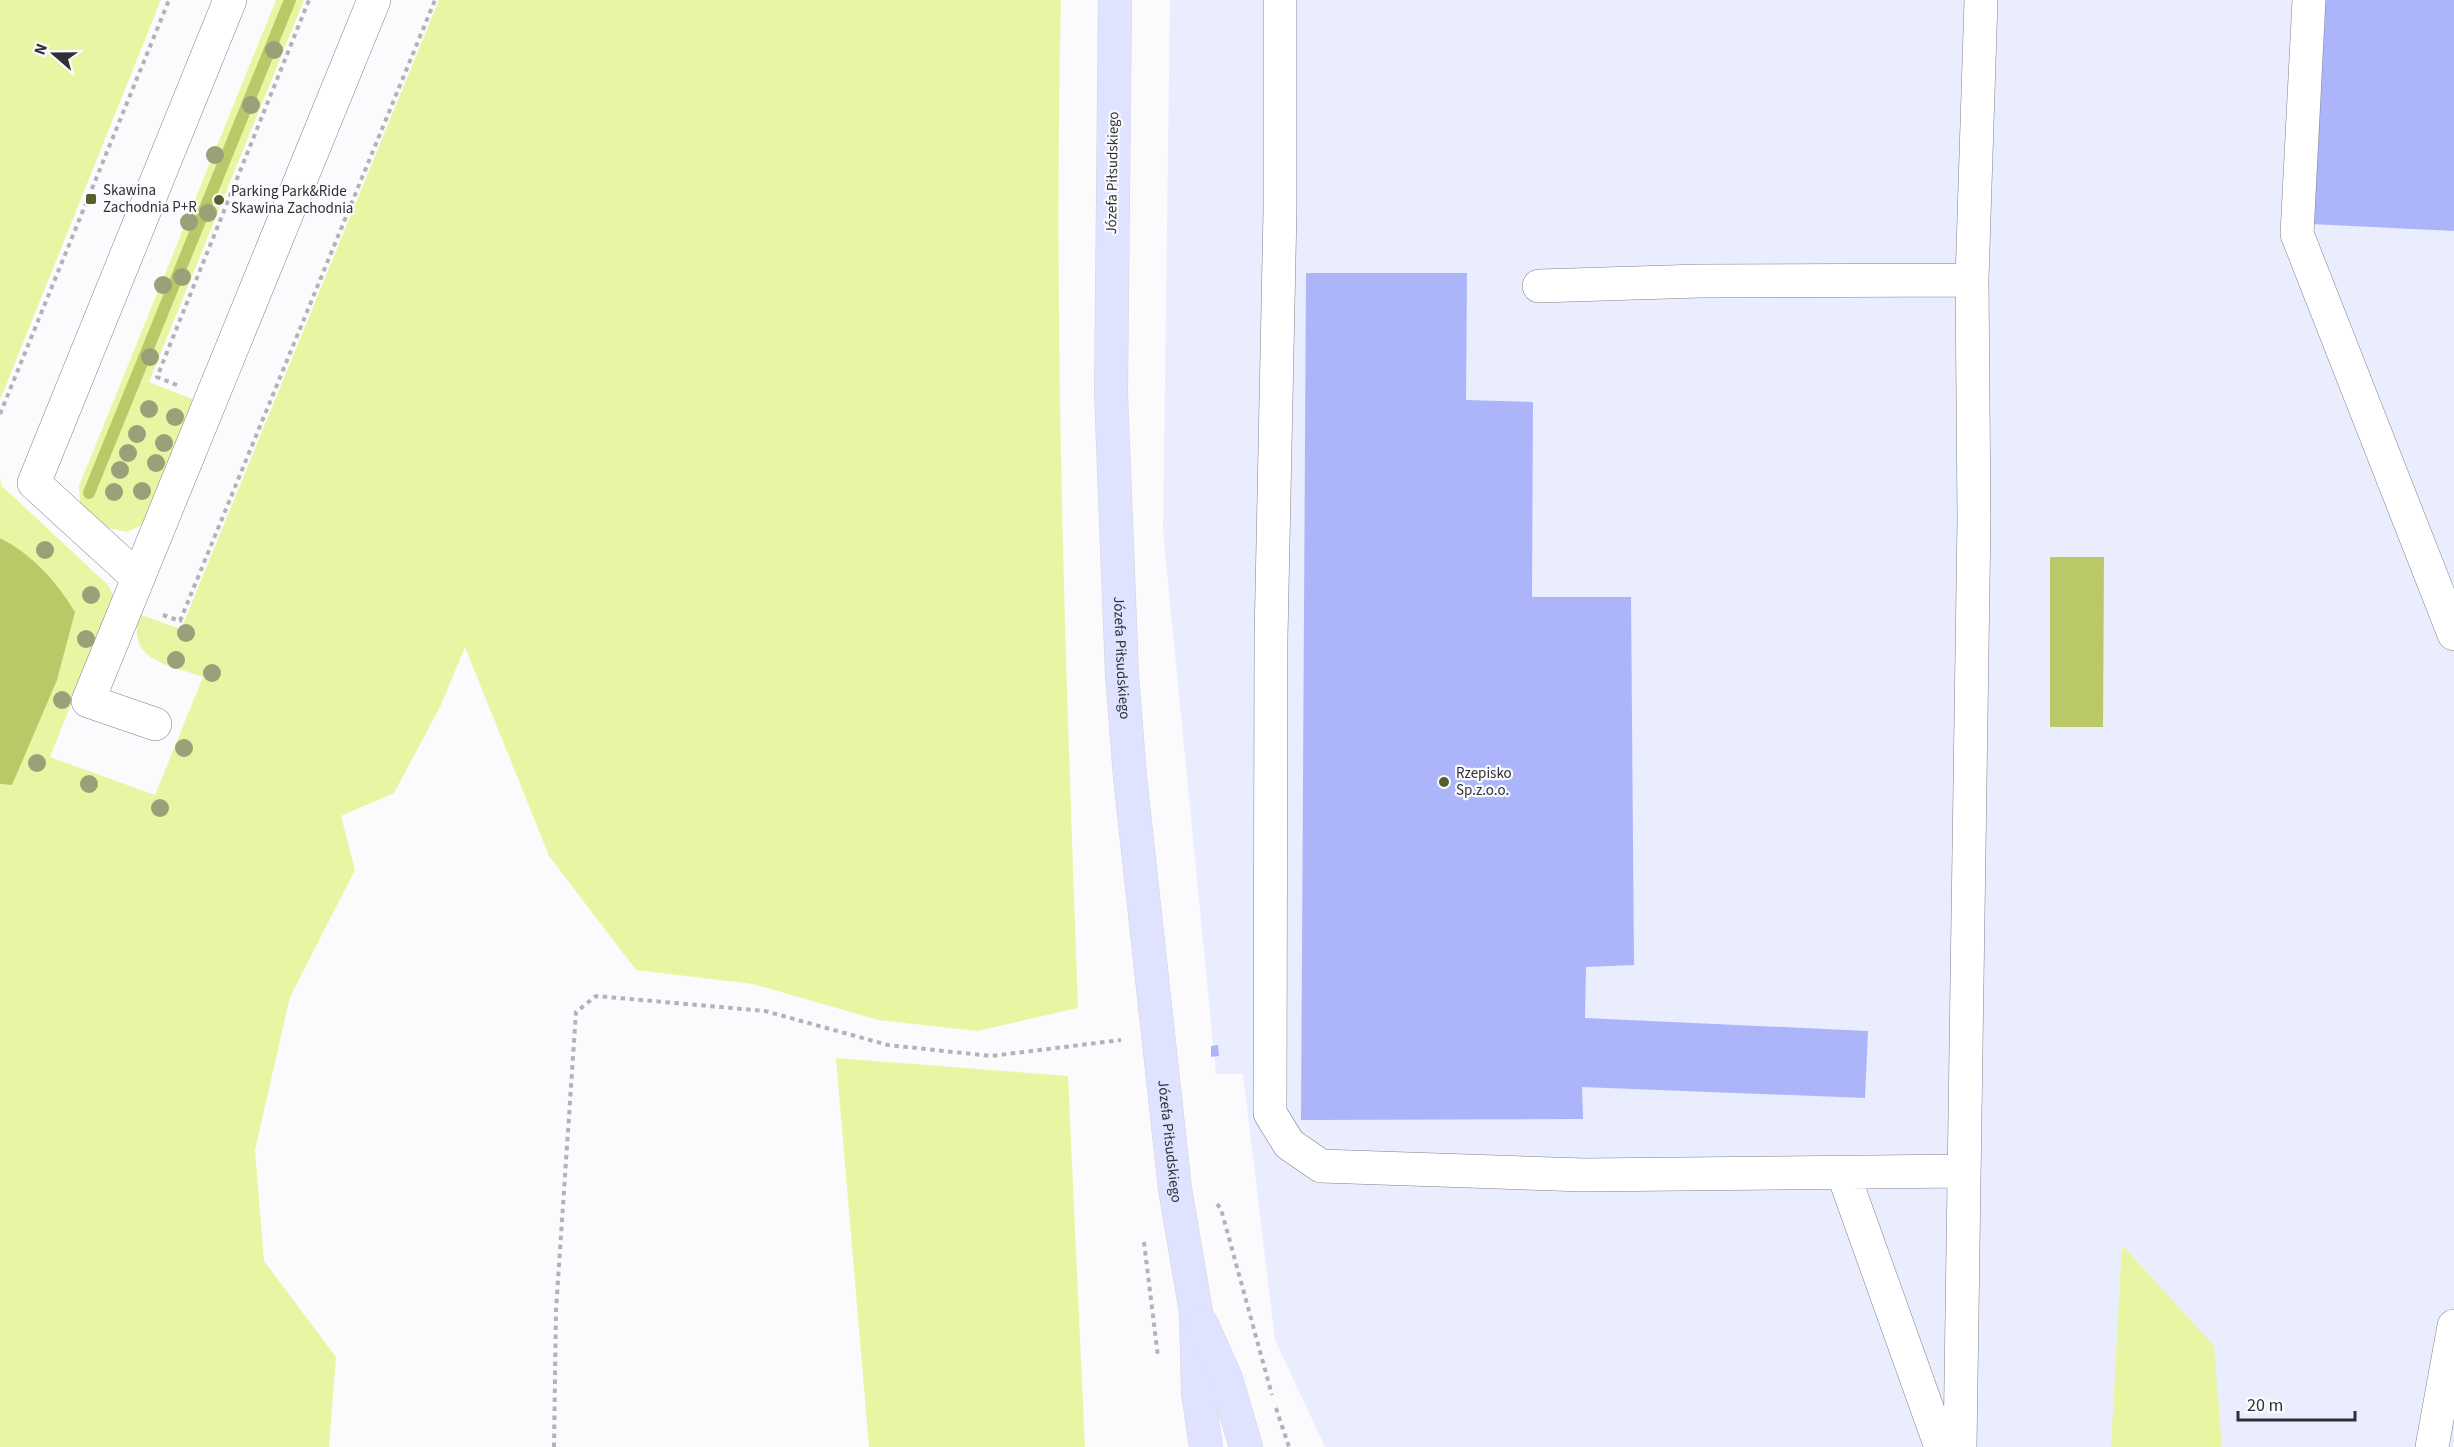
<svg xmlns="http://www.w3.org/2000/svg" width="2454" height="1447" font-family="'Source Sans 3',sans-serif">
<rect width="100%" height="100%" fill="#fbfbfe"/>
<path fill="#eaedfe" d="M 1170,0 L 2454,0 L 2454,1447 L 1325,1447 L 1275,1340 L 1243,1074 L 1216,1074 L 1163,531 Z"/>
<path fill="#e8f6a3" d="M 0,0 L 161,0 L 0,400 Z
M 276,0 L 304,0 L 149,382 L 195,400 L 144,524 L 127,532 L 109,528 L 91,516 L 80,503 L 79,486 Z
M 439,0 L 1061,0 C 1053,336 1066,672 1078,1008 L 977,1031 L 878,1020 L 753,984 L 636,970 L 549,856 L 465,647 L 441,705 L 394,793 L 341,816 L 355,870 L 290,997 L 255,1150 L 264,1261 L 336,1357 L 329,1447 L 0,1447 L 0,784 L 12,785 L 75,612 C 57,582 32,554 0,538 L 0,479 L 2,486 L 109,586 L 114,597 L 50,757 L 155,795 L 203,677 C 168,664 126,662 139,614 L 181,629 Z
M 836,1058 L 1068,1076 L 1085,1447 L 869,1447 Z
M 2122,1245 L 2214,1346 L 2222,1447 L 2111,1447 Z"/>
<path fill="#bac867" d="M 0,538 C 32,554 57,582 75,612 L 57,680 L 12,785 L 0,784 Z
M 2050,557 L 2104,557 L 2103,727 L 2050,727 Z"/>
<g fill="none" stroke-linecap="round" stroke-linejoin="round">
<path stroke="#bac867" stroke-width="12" d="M 89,493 L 290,0"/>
</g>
<path fill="#acb5fa" d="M 2322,0 L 2454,0 L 2454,231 L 2311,224 Z
M 1306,273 L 1467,273 L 1466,400 L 1533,402 L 1532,597 L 1631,597 L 1634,965 L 1586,967 L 1585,1018 L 1868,1031 L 1865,1098 L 1582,1087 L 1583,1119 L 1301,1120 Z
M 1218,1045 L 1219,1056 L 1211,1057 L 1211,1046 Z"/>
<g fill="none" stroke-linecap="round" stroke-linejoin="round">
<g stroke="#7f818d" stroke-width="34">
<path id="minor" d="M 1280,0 L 1280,210 L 1271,638 L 1270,1113 L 1289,1144 L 1321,1166 L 1584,1175 L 1963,1171
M 2309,0 L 2297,234 L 2454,634
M 1539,286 L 1700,281 L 1972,280
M 138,578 L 34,483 L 230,0
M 155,724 L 88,701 L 374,0
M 1843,1173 L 1941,1447
M 1960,1447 L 1974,519 L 1972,280 L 1981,0
M 2432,1447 L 2454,1326"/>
</g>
<g stroke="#d5d6d7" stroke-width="34">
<g id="major">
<path id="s1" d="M 1115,0 L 1111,393 L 1122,675 L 1130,777 L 1175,1189 L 1196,1312 L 1198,1392 L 1206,1447"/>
<path d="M 1202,1325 L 1226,1379 L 1246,1447"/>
</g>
</g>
<path stroke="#b3b3b7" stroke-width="4" stroke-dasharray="4.5 4.5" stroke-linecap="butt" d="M 177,385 L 157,377 L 309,0
M 0,414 L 169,0
M 163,615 L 180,621 L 435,0
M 1217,1204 L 1221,1209 L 1272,1395
M 1144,1242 L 1158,1357
M 1276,1408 L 1289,1447
M 554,1447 L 556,1310 L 576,1012 L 596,996 L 765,1011 L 888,1045 L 991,1056 L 1121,1040"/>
<use href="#minor" stroke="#fff" stroke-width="33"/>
<use href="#major" stroke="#dfe3ff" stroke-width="33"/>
</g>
<g fill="#9ba079">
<circle cx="274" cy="50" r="9"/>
<circle cx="251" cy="105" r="9"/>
<circle cx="215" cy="155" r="9"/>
<circle cx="208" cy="213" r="9"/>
<circle cx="189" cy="222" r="9"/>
<circle cx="182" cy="277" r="9"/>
<circle cx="163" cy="285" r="9"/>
<circle cx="150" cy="357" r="9"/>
<circle cx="149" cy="409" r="9"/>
<circle cx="175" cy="417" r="9"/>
<circle cx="137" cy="434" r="9"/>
<circle cx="164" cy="443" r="9"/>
<circle cx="128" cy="453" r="9"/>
<circle cx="156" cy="463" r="9"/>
<circle cx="120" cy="470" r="9"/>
<circle cx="142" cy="491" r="9"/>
<circle cx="114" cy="492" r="9"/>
<circle cx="45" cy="550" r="9"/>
<circle cx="91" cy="595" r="9"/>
<circle cx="186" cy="633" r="9"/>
<circle cx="86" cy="639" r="9"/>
<circle cx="176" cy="660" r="9"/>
<circle cx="212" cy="673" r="9"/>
<circle cx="62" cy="700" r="9"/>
<circle cx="184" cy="748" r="9"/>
<circle cx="37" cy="763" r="9"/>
<circle cx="89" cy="784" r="9"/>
<circle cx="160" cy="808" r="9"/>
</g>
<g fill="#575e2d" stroke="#fbfbfe" stroke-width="2">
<rect x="85" y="193" width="12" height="12" rx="3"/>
<circle cx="219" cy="200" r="6"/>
<circle cx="1444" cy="782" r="6"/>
</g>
<g text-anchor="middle" stroke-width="4.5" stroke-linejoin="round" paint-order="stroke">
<g font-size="15" fill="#2f3035" stroke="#fbfbfe">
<text transform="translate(1112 173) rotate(-89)" y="5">Józefa Piłsudskiego</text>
<text dy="5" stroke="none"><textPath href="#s1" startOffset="658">Józefa Piłsudskiego</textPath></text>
<text dy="5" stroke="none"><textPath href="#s1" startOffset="1144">Józefa Piłsudskiego</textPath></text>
</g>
<g font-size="15" fill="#2f3035" stroke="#fbfbfe" text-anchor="start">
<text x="103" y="195">Skawina<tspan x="103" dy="17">Zachodnia P+R</tspan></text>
<text x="231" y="196">Parking Park&amp;Ride<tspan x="231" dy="17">Skawina Zachodnia</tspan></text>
<text x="1456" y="778">Rzepisko<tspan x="1456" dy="17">Sp.z.o.o.</tspan></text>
</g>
</g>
<g transform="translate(54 54) rotate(290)" stroke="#fbfbfe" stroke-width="4.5" paint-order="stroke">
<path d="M0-4.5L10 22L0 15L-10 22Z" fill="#2f3035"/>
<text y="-9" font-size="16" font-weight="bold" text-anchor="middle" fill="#2f3035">N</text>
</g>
<path d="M2238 1411v9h117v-9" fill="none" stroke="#2f3035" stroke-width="3"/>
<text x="2247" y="1411" font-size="18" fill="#2f3035" stroke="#fbfbfe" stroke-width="4.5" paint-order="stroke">20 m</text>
</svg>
